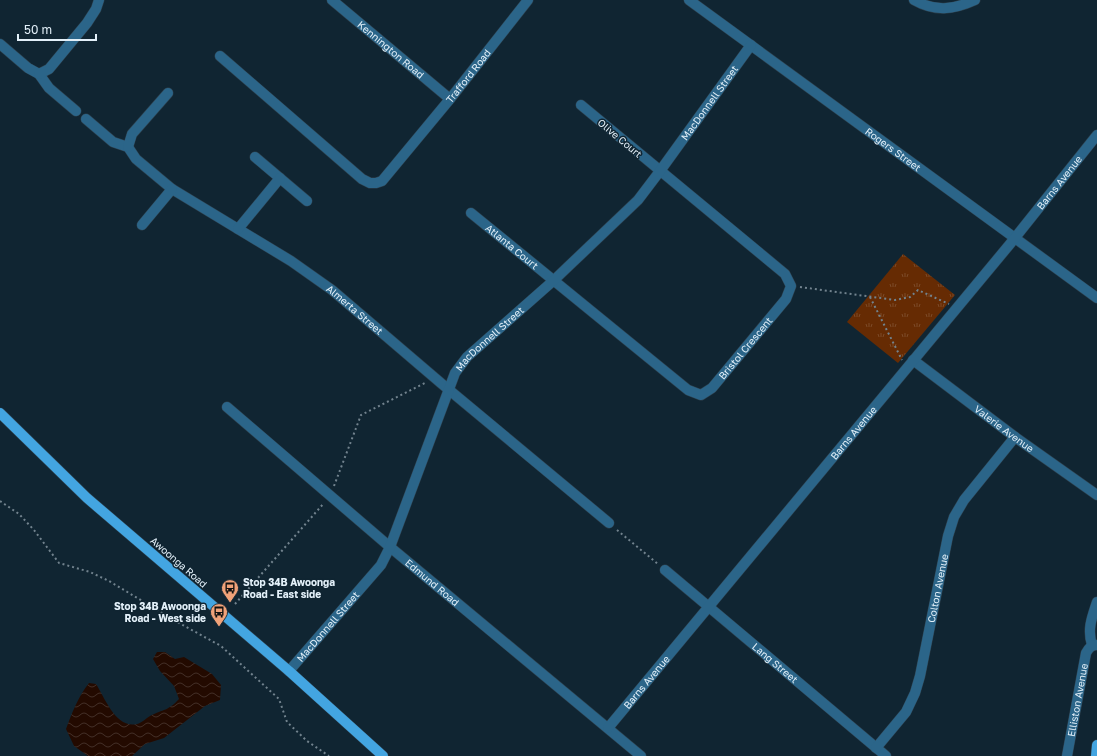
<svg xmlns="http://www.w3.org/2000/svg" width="1097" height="756" font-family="'Golos Text',sans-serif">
<defs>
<pattern id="park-tufts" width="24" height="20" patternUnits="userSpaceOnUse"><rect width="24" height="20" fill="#662b03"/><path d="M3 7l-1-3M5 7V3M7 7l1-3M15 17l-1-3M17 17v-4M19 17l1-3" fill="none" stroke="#7c4a28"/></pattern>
<pattern id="water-waves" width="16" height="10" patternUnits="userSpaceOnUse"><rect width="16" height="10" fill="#230a00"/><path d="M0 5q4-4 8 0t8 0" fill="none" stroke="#432e26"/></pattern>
</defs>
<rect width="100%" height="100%" fill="#102532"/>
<path fill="url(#park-tufts)" d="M 903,254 L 955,295 L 898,363 L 847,322 Z"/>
<path fill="url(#water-waves)" d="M 157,652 L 165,652 L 175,659 L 184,657 L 212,674 L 221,685 L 220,700 L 205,706 L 164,738 L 145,744 L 132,756 L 88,756 L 74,746 L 66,729 C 72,713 78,697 89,683 L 96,684 C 105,698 116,729 137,724 C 142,723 146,718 150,716 C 164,709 168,711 179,699 L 174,686 L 160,671 L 153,659 Z"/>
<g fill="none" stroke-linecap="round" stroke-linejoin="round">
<g stroke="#2e414e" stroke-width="11">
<g id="minor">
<path id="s1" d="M 332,0 L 450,99"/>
<path id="s2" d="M 689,0 L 1097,298"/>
<path d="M 914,0 C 935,12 953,10 975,0"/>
<path d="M 0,44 L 28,68 L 39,74 L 49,88 L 76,111"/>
<path id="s3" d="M 220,56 L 362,179 L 370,183 L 376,183 L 382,181 L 450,99 L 528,0"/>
<path d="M 39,74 L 49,69 L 87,23 L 96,9 L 99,0"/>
<path id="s4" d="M 86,119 L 113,142 L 128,147 L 136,159 L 172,189 L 291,261 L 332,290 L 442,384 L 609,523"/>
<path d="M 128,147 L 132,134 L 168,93"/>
<path d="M 255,157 L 307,201"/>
<path id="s5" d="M 471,213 L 688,390 L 701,395 L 712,388 L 786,299 L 791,286 L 785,274 L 581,105"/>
<path d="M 142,225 L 172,189"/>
<path d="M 238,229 L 280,178"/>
<path id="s6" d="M 913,360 L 1015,437 L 1097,495"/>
<path id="s7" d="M 227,407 L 390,547 L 641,756"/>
<path id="s8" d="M 665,570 L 886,756"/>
<path d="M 1092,645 C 1087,629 1092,617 1097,602"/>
<path id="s9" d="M 289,671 L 381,565 L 390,547 L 455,373 L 467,357 L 553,281 L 638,200 L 660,171 L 751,45"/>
<path id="s10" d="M 608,728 L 1010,244 L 1097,135"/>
<path id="s11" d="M 876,748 L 906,712 L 915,693 L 920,676 L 948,536 L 954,517 L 964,500 L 1015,437"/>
<path id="s12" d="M 1067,756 L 1086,653 C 1089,648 1091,645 1097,645"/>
</g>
</g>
<g stroke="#2e414e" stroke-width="11">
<path id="major" d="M 0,413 L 87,498 L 289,671 L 383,756
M 1096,756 L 1097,745"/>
</g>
<path stroke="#72838e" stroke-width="2" stroke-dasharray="2 3" stroke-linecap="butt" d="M 800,287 L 895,300 L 910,297 L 918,290 L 949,304
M 870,297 L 902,360
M 334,486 L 361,415 L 425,383
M 0,501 L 19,514 L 34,530 L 59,563 L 90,572 L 109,581 L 179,623 L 221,646 L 279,699 L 287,722 L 307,741 L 329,756
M 617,530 L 658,564
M 235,604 L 324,503"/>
<use href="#minor" stroke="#2b6589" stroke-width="10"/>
<use href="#major" stroke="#43a5e1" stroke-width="10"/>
</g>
<defs>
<g id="bus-pin" transform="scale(0.9)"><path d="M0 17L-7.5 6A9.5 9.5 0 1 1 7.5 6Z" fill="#f0a279" stroke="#102532"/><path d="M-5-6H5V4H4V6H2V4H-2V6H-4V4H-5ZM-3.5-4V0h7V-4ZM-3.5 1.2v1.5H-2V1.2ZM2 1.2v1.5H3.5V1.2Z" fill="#111"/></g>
</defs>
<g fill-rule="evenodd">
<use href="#bus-pin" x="230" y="588"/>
<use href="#bus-pin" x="219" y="612"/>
</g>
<g text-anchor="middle" stroke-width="3" stroke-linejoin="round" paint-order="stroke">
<g font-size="10" fill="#e3f0f9" stroke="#102532">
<text dy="4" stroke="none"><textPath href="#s1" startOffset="77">Kennington Road</textPath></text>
<text dy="4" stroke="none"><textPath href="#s3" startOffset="345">Trafford Road</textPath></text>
<text dy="4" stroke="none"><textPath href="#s9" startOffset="719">MacDonnell Street</textPath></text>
<text transform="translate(620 138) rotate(40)" y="4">Olive Court</text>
<text dy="4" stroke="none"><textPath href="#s2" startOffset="253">Rogers Street</textPath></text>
<text dy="4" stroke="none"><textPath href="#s10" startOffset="708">Barns Avenue</textPath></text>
<text dy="4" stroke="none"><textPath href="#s5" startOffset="53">Atlanta Court</textPath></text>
<text dy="4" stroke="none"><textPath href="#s4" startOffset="332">Almerta Street</textPath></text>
<text dy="4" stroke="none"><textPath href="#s9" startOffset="395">MacDonnell Street</textPath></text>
<text dy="4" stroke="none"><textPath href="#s5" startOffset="359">Bristol Crescent</textPath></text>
<text dy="4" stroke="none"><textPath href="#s6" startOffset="114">Valerie Avenue</textPath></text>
<text dy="4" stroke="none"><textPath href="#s10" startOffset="384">Barns Avenue</textPath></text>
<text transform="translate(179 562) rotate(41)" y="4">Awoonga Road</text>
<text dy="4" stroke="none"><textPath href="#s7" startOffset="270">Edmund Road</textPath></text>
<text dy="4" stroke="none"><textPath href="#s11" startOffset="175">Colton Avenue</textPath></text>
<text dy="4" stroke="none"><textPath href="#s9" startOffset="59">MacDonnell Street</textPath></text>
<text dy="4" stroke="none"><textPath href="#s8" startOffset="144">Lang Street</textPath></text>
<text dy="4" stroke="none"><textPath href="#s10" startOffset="60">Barns Avenue</textPath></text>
<text dy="4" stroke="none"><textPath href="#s12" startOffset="57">Elliston Avenue</textPath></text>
</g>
<g font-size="10" font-weight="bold" fill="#e3f0f9" stroke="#102532" text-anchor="start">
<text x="243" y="586">Stop 34B Awoonga<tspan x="243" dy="12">Road - East side</tspan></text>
<text x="206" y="610" text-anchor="end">Stop 34B Awoonga<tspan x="206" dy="12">Road - West side</tspan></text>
</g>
</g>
<path d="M18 34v6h78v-6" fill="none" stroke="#e3f0f9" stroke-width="2"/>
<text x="24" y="34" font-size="12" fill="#e3f0f9" stroke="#102532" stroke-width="3" paint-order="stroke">50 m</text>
</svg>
